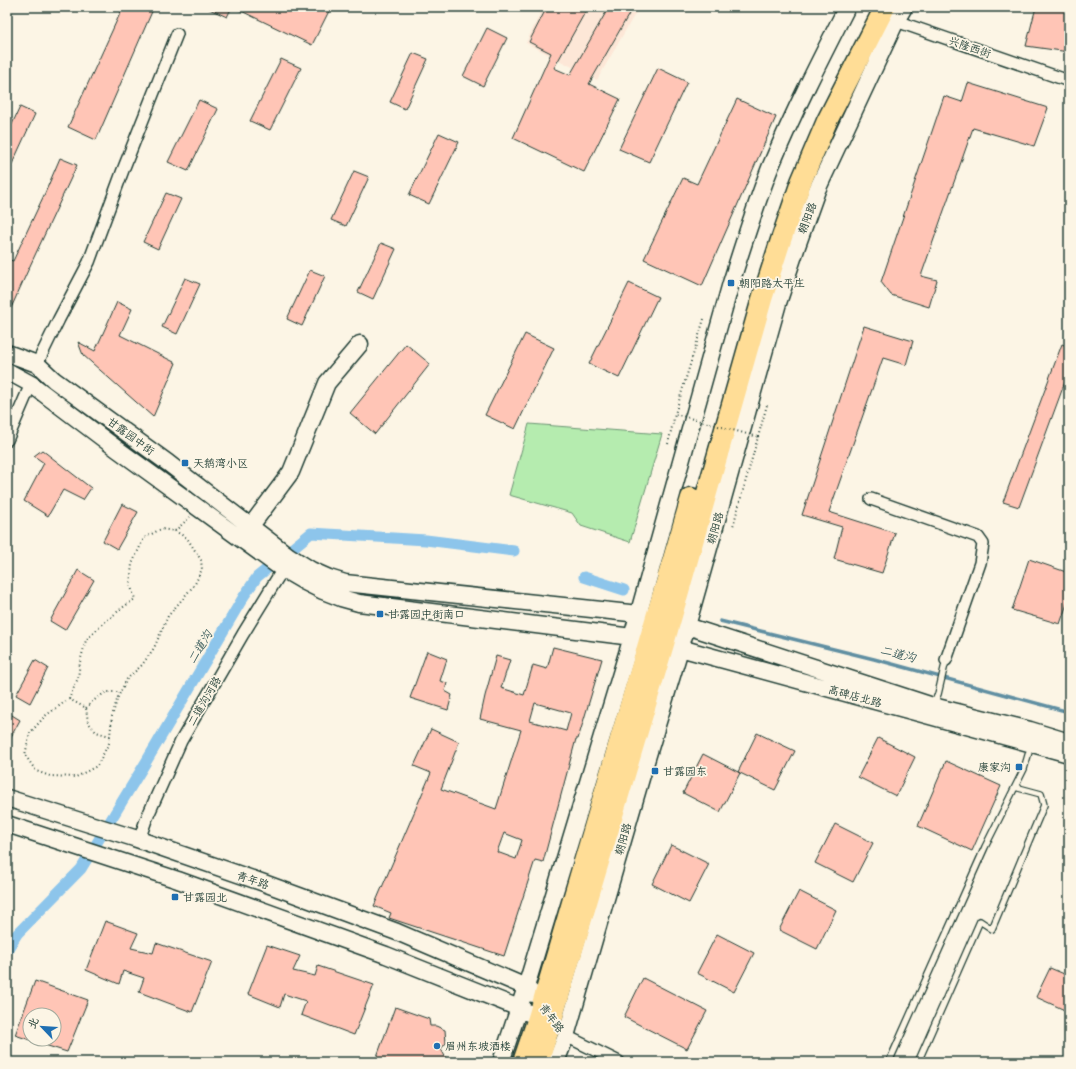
<svg xmlns="http://www.w3.org/2000/svg" width="1076" height="1069" font-family="Mali,'LXGW WenKai TC',sans-serif">
<rect width="100%" height="100%" fill="#fcf5e5"/>
<filter id="ink" filterUnits="userSpaceOnUse"><feTurbulence type="fractalNoise" baseFrequency=".025" numOctaves="2"/><feDisplacementMap in="SourceGraphic" scale="8" xChannelSelector="R" yChannelSelector="G"/><feConvolveMatrix kernelMatrix="1 2 1 2 8 2 1 2 1" color-interpolation-filters="sRGB"/></filter>
<g filter="url(#ink)">
<path fill="#fde7d7" d="M 543,7 L 639,7 L 597,80 L 526,43 Z"/>
<path fill="#b5ecaf" stroke="#6a9472" d="M 529,424 L 662,434 L 630,542 L 581,526 L 572,513 L 509,495 Z"/>
<g fill="none" stroke-linecap="round" stroke-linejoin="round">
<path stroke="#618fa2" stroke-width="3.5" d="M 720,621 L 874,659 L 1069,712"/>
<path stroke="#8dc5eb" stroke-width="11" d="M 584,577 L 624,590
M 7,950 L 17,934 L 81,869 L 146,762 L 244,596 L 257,577 L 311,533 L 426,540 L 514,551"/>
</g>
<path fill="#ffc5b6" stroke="#1f3d34" fill-rule="evenodd" d="M 123,7 L 154,7 L 96,140 L 68,127 Z
M 205,7 L 232,7 L 227,17 Z
M 233,7 L 331,7 L 312,45 Z
M 547,7 L 588,7 L 554,68 L 570,75 L 609,7 L 633,7 L 589,84 L 620,99 L 584,172 L 513,138 L 551,53 L 529,42 Z
M 1036,7 L 1069,7 L 1069,52 L 1026,46 Z
M 487,28 L 507,38 L 483,86 L 463,76 Z
M 413,53 L 428,59 L 405,109 L 390,102 Z
M 281,59 L 301,68 L 270,130 L 250,121 Z
M 658,68 L 687,82 L 649,162 L 619,149 Z
M 968,83 L 1048,108 L 1034,146 L 973,128 L 921,276 L 937,280 L 929,307 L 891,295 L 881,282 L 944,96 L 962,102 Z
M 737,99 L 776,117 L 702,286 L 644,259 L 683,178 L 697,184 Z
M 199,100 L 218,109 L 188,171 L 168,162 Z
M 20,107 L 35,114 L 7,175 L 7,135 Z
M 439,133 L 459,142 L 429,204 L 409,195 Z
M 60,158 L 77,165 L 29,268 L 7,317 L 7,259 L 13,261 L 45,193 Z
M 354,171 L 369,177 L 346,226 L 331,220 Z
M 166,193 L 181,199 L 158,249 L 143,242 Z
M 381,243 L 396,249 L 373,299 L 358,292 Z
M 310,270 L 325,276 L 302,326 L 287,319 Z
M 185,278 L 200,284 L 177,334 L 162,327 Z
M 629,283 L 658,297 L 619,378 L 589,364 Z
M 117,302 L 132,309 L 120,335 L 176,363 L 153,417 L 83,355 L 78,342 L 95,351 Z
M 864,326 L 913,341 L 906,365 L 883,358 L 829,512 L 895,533 L 882,573 L 834,559 L 842,527 L 802,515 Z
M 525,334 L 554,348 L 515,429 L 485,415 Z
M 406,344 L 430,364 L 375,434 L 350,413 Z
M 1062,344 L 1069,347 L 1069,371 L 1019,507 L 1003,502 Z
M 42,450 L 91,488 L 83,500 L 63,490 L 48,516 L 24,501 L 44,463 L 34,456 Z
M 122,504 L 138,512 L 117,549 L 103,541 Z
M 1029,559 L 1069,573 L 1069,598 L 1060,624 L 1012,610 Z
M 78,570 L 94,580 L 65,630 L 50,621 Z
M 553,647 L 602,659 L 578,739 L 576,739 L 543,862 L 535,860 L 504,956 L 389,918 L 391,913 L 374,906 L 431,773 L 414,766 L 431,729 L 459,742 L 441,789 L 496,809 L 521,730 L 480,719 L 485,696 L 496,656 L 510,660 L 501,688 L 524,695 L 533,665 L 547,669 ZM 535,703 L 571,713 L 566,731 L 530,721 ZM 504,833 L 522,840 L 516,859 L 497,852 Z
M 427,651 L 447,659 L 440,681 L 447,683 L 445,691 L 452,695 L 448,710 L 410,698 Z
M 35,660 L 48,668 L 30,703 L 16,695 Z
M 7,712 L 20,720 L 7,744 Z
M 757,733 L 795,751 L 775,790 L 738,772 Z
M 878,738 L 915,757 L 896,796 L 858,777 Z
M 703,754 L 740,773 L 720,812 L 683,793 Z
M 946,761 L 1001,786 L 972,851 L 918,826 Z
M 835,824 L 873,843 L 853,882 L 815,863 Z
M 671,845 L 709,864 L 689,903 L 652,884 Z
M 799,891 L 836,910 L 817,949 L 779,930 Z
M 105,921 L 138,933 L 131,948 L 153,953 L 156,943 L 212,962 L 192,1012 L 139,992 L 144,978 L 123,971 L 119,984 L 86,970 Z
M 717,934 L 754,953 L 734,992 L 697,973 Z
M 267,945 L 300,956 L 293,971 L 315,976 L 318,966 L 374,985 L 354,1035 L 301,1015 L 306,1001 L 284,994 L 280,1007 L 248,994 Z
M 1050,968 L 1069,976 L 1069,1012 L 1036,997 Z
M 643,978 L 707,1011 L 687,1049 L 624,1017 Z
M 35,981 L 88,1000 L 67,1052 L 32,1041 L 32,1039 L 54,1039 L 54,1015 L 30,1015 L 30,1040 L 15,1035 Z
M 395,1007 L 429,1019 L 430,1026 L 436,1026 L 445,1030 L 446,1043 L 441,1049 L 448,1062 L 375,1062 Z"/>
<g fill="none" stroke-linecap="round" stroke-linejoin="round">
<g stroke="#1f3d34" stroke-width="8">
<path id="lane" d="M 934,704 L 938,694 L 946,660
M 889,1062 L 985,847 L 1024,769 L 1031,745
M 918,1062 L 980,921 L 992,929 L 1044,805 L 1041,794 L 1015,787"/>
</g>
<g stroke="#1f3d34" stroke-width="14">
<path id="street" d="M 873,7 L 896,21 L 1069,81
M 37,364 L 59,319 L 89,262 L 123,170 L 177,34
M 7,440 L 31,384
M 871,499 L 978,537 L 983,544 L 980,563 L 946,660
M 139,840 L 146,820 L 181,741 L 243,634 L 278,577 L 285,570
M 566,1036 L 619,1062"/>
</g>
<g stroke="#1f3d34" stroke-width="19">
<path id="secondary" d="M 7,353 L 37,364 L 54,380 L 168,463 L 289,556 L 311,570 L 329,578 L 345,583 L 639,614 L 687,626 L 933,706 L 1030,730 L 1069,742
M 7,371 L 31,384 L 117,449 L 281,568 L 305,582 L 323,591 L 341,598 L 359,603 L 632,637 L 680,648 L 1069,754
M 250,527 L 291,472 L 327,383 L 360,344
M 7,798 L 134,838 L 264,883 L 397,932 L 526,987 L 533,994
M 7,824 L 178,880 L 386,955 L 519,1008 L 529,1013
M 501,1062 L 526,987 L 632,637 L 731,283 C 743,245 755,206 770,168 C 793,113 820,60 847,7
M 556,1062 L 566,1036 L 644,768 L 687,626 L 778,303 L 797,246 L 817,190 L 896,21 L 904,7"/>
</g>
<g stroke="#1f3d34" stroke-width="23">
<path id="highway" d="M 523,1062 L 538,1018 L 691,498
M 538,1062 L 550,1026 L 664,644 L 762,299 L 781,240 L 801,182 L 827,121 L 885,7"/>
</g>
<path stroke="#1f3d34" stroke-width="2" stroke-dasharray="1 3" stroke-linecap="butt" d="M 758,437 L 767,405
M 668,444 L 675,414
M 175,531 L 190,517
M 69,699 L 86,708 L 88,722 L 96,732 L 110,736 L 112,716 L 118,697 L 127,679 L 142,665 L 154,648 L 168,616 L 195,584 L 202,569 L 201,560 L 187,538 L 175,531 L 161,529 L 144,538 L 132,564 L 130,584 L 135,599 L 122,608 L 104,623 L 86,640 L 80,662 L 78,678 L 69,699 L 45,716 L 30,733 L 25,755 L 36,771 L 50,776 L 76,777 L 97,766 L 109,743 L 110,736
M 86,708 L 93,701 L 106,692 L 120,692"/>
<use href="#lane" stroke="#fcf5e5" stroke-width="5.5"/>
<use href="#street" stroke="#fcf5e5" stroke-width="11"/>
<use href="#secondary" stroke="#fcf5e5" stroke-width="16"/>
<use href="#highway" stroke="#ffdd96" stroke-width="20"/>
<path stroke="#1f3d34" stroke-width="2" stroke-dasharray="1 3" stroke-linecap="butt" d="M 704,319 L 675,414 L 758,437 L 733,526"/>
</g>
</g>
<g fill="#1f6fb2" stroke="#fcf5e5" stroke-width="1.5">
<rect x="727" y="279" width="8" height="8" rx="2"/>
<rect x="181" y="459" width="8" height="8" rx="2"/>
<rect x="376" y="610" width="8" height="8" rx="2"/>
<rect x="1015" y="763" width="8" height="8" rx="2"/>
<rect x="651" y="767" width="8" height="8" rx="2"/>
<rect x="171" y="893" width="8" height="8" rx="2"/>
<circle cx="437" cy="1046" r="4"/>
</g>
<g text-anchor="middle" stroke-width="3.5" stroke-linejoin="round" paint-order="stroke">
<g font-size="11" fill="#1f3d34" stroke="#fcf5e5">
<text transform="translate(970 47) rotate(19)" y="4">兴隆西街</text>
<text transform="translate(807 218) rotate(-70)" y="4">朝阳路</text>
<text transform="translate(131 436) rotate(36)" y="4">甘露园中街</text>
<text transform="translate(715 528) rotate(-74)" y="4">朝阳路</text>
<text transform="translate(855 696) rotate(15)" y="4">高碑店北路</text>
<text transform="translate(204 701) rotate(-60)" y="4">二道沟河路</text>
<text transform="translate(623 839) rotate(-74)" y="4">朝阳路</text>
<text transform="translate(253 880) rotate(19)" y="4">青年路</text>
<text transform="translate(552 1018) rotate(53)" y="4">青年路</text>
</g>
<g font-size="11" fill="#1f3d34" stroke="#fcf5e5" text-anchor="start">
<text x="739" y="287">朝阳路太平庄</text>
<text x="193" y="467">天鹅湾小区</text>
<text x="388" y="618">甘露园中街南口</text>
<text x="1011" y="771" text-anchor="end">康家沟</text>
<text x="663" y="775">甘露园东</text>
<text x="183" y="901">甘露园北</text>
<text x="445" y="1050">眉州东坡酒楼</text>
</g>
<g font-size="12" font-style="italic" fill="#355859" stroke="#fcf5e5">
<text transform="translate(200 647) rotate(-59)" y="4">二道沟</text>
<text transform="translate(898 654) rotate(14)" y="4">二道沟</text>
</g>
</g>
<rect width="1076" height="1069" fill="none" stroke="#fcf5e5" stroke-width="24"/>
<rect x="12" y="12" width="1052" height="1045" fill="none" stroke="#1f3d34" stroke-width="1.5" filter="url(#ink)"/>
<g transform="translate(42 1027) rotate(295)"><circle r="19" fill="#fcf5e5" stroke="#a4ab9e"/>
<path d="M0-3L7 15L0 10L-7 15Z" fill="#1f6fb2"/>
<text y="-6" font-size="11" font-weight="bold" text-anchor="middle" fill="#1f3d34">北</text>
</g>
</svg>
